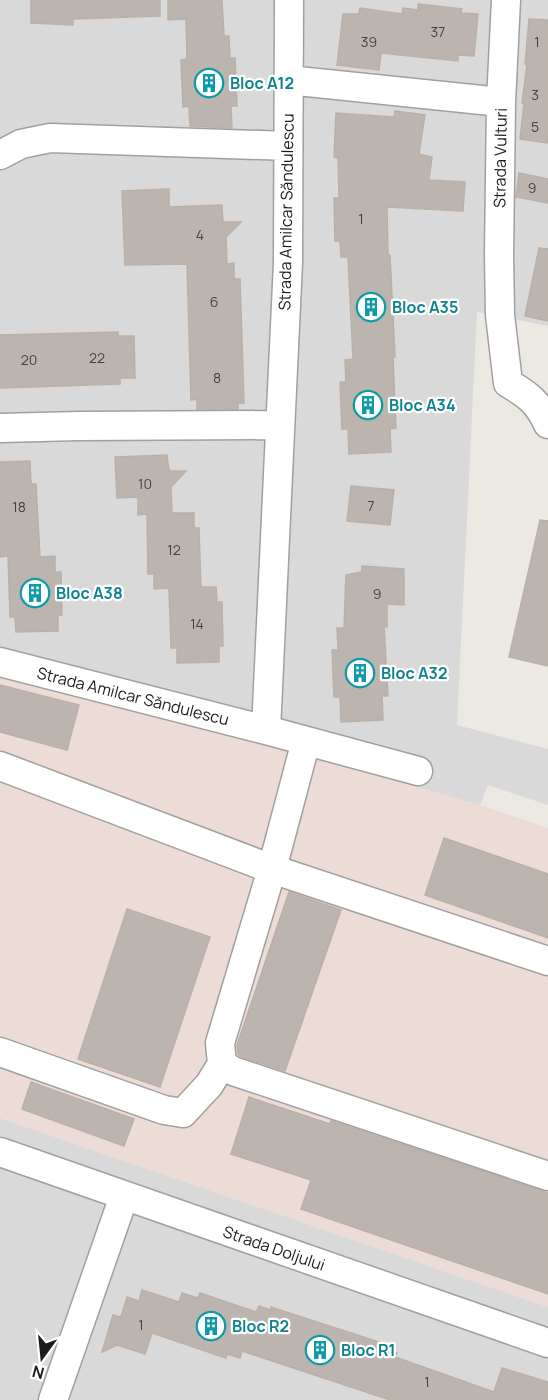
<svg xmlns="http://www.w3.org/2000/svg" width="548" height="1400" font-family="Manrope,sans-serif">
<rect width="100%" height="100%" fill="#ece9e2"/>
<path fill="#dad9d9" d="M 0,0 L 548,0 L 548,326 L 477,312 L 457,725 L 548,749 L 548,805 L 488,785 L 480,805 L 0,674 Z
M 0,1118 L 548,1307 L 548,1400 L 0,1400 Z"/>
<path fill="#eddcd6" d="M 0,674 L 302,754 L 480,805 L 548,828 L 548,1307 L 0,1118 Z"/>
<path fill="#bcb5af" stroke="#bcb0a6" stroke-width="1.5" d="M 31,0 L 160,0 L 160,16 L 73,19 L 73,25 L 31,23 Z
M 168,0 L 222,0 L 224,36 L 229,36 L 230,58 L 235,58 L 237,106 L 231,106 L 232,128 L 190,126 L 189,106 L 183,107 L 181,60 L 187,59 L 186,19 L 168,20 Z
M 418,4 L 462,9 L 461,13 L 478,14 L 474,56 L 458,55 L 458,61 L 381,53 L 379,70 L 337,65 L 343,14 L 359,14 L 360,8 L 402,14 L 403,8 L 418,10 Z
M 529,19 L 548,20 L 548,143 L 520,139 L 524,104 L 522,103 L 527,64 L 525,64 Z
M 395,111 L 425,115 L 419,154 L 432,157 L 429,180 L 465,182 L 463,211 L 387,207 L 388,255 L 390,255 L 395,357 L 393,357 L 396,428 L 390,429 L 391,452 L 349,454 L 348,429 L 342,429 L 340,382 L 346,382 L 345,360 L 353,359 L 348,257 L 341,257 L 340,241 L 335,241 L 334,198 L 339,198 L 338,158 L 334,157 L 336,113 L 394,117 Z
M 519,173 L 548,179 L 548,203 L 516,197 Z
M 169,189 L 169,207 L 222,205 L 223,222 L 241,222 L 226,237 L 227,264 L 234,263 L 234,279 L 240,279 L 244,403 L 238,403 L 238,409 L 197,409 L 197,399 L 191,400 L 187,264 L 125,265 L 122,191 Z
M 539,248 L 548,249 L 548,321 L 525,316 Z
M 118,332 L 118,336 L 134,336 L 135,378 L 120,378 L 120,384 L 0,388 L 0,335 Z
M 167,455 L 169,471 L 186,471 L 171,487 L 172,513 L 194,513 L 194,528 L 199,528 L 201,587 L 216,587 L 217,602 L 222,602 L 223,646 L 219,646 L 219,662 L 177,663 L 177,648 L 171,648 L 169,588 L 154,589 L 154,574 L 148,574 L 147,514 L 138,515 L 138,497 L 117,498 L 115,457 Z
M 30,461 L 31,484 L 36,484 L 40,557 L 55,556 L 55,572 L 61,572 L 62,615 L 58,615 L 58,631 L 16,632 L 15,617 L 10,617 L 8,556 L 0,557 L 0,462 Z
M 351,486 L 394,490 L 390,525 L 347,521 Z
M 540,520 L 548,521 L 548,666 L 509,657 Z
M 362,566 L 404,569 L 404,605 L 387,604 L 387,627 L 384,626 L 388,696 L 382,696 L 383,720 L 341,722 L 340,697 L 334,697 L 332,650 L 338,650 L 337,628 L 344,628 L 346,575 L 362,572 Z
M 0,685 L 79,705 L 67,750 L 0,732 Z
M 444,838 L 548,874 L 548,938 L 425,895 Z
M 289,892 L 341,910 L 285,1071 L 240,1056 L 238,1054 L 237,1045 Z
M 127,909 L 210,937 L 160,1087 L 78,1059 Z
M 31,1082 L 134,1119 L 124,1146 L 22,1109 Z
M 249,1097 L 330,1124 L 331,1121 L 548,1193 L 548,1294 L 301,1209 L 311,1180 L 231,1154 Z
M 142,1290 L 179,1302 L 182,1293 L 198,1298 L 200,1293 L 256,1312 L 259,1306 L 271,1310 L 271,1307 L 385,1344 L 384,1349 L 397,1353 L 395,1357 L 494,1392 L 502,1368 L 548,1382 L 548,1400 L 390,1400 L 242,1351 L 240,1358 L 227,1354 L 226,1358 L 152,1333 L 145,1354 L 117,1345 L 102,1352 L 113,1315 L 121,1317 L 127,1297 L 139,1301 Z"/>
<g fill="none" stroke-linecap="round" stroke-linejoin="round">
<g stroke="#a0a0a0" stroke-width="31">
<path id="minor" d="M 289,0 L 288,262 L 266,730 L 418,771
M 506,0 L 501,102 L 499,255 L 500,315 L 508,383 C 528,395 538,402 548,424
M 288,80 L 501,102
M 0,155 L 21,144 L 50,138 L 288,146
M 0,428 L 79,426 L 280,425
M 0,662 L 266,730
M 306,741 L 272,869 L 220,1043 L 222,1064 L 233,1071 L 548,1176
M 0,766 L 272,869 L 548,961
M 0,1052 L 164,1110 L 183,1113 L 209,1085 L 222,1064
M 0,1152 L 548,1343
M 53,1400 L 124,1196"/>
</g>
<use href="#minor" stroke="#fff" stroke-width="28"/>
</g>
<defs>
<g id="building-ring" transform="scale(1.5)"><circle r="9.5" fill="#fff" stroke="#0f9aa8" stroke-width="1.5"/><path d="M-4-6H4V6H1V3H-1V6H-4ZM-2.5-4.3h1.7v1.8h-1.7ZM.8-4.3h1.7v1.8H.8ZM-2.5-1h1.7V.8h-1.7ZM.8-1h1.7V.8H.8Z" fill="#0f9aa8"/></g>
</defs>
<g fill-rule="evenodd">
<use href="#building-ring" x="209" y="83"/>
<use href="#building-ring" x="371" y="307"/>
<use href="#building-ring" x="368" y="405"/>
<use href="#building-ring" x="35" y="593"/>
<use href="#building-ring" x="360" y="673"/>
<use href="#building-ring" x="211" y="1326"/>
<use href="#building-ring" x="320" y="1350"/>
</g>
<g text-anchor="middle" stroke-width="4.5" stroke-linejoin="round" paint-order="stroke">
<g font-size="14" fill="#444241">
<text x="438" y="37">37</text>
<text x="369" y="47">39</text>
<text x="537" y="47">1</text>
<text x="535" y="100">3</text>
<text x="535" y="132">5</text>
<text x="532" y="193">9</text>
<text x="361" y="224">1</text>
<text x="200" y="240">4</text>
<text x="214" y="307">6</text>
<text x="97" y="363">22</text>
<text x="29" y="365">20</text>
<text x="217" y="383">8</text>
<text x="145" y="489">10</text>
<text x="371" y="511">7</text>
<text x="19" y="512">18</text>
<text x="174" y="555">12</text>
<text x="377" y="599">9</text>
<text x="197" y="629">14</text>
<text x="141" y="1330">1</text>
<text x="427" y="1387">1</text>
</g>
<g font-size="16" font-weight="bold" fill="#0d838f" stroke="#fff" text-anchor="start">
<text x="230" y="89">Bloc A12</text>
<text x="392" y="313">Bloc A35</text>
<text x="389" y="411">Bloc A34</text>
<text x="56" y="599">Bloc A38</text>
<text x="381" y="679">Bloc A32</text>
<text x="232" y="1332">Bloc R2</text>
<text x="341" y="1356">Bloc R1</text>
</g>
<g font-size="16" fill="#1c1c1c" stroke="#fff">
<text transform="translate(500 158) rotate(-89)" y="6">Strada Vulturi</text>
<text transform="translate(286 212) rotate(-89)" y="6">Strada Amilcar Săndulescu</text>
<text transform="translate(133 696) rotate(14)" y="6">Strada Amilcar Săndulescu</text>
<text transform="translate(274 1248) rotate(19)" y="6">Strada Doljului</text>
</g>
</g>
<g transform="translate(42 1358) rotate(195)" stroke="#ffffff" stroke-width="4.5" paint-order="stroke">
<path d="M0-4.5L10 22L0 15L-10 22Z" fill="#1c1c1c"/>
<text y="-9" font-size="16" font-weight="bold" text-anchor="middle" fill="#1c1c1c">N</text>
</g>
</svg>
